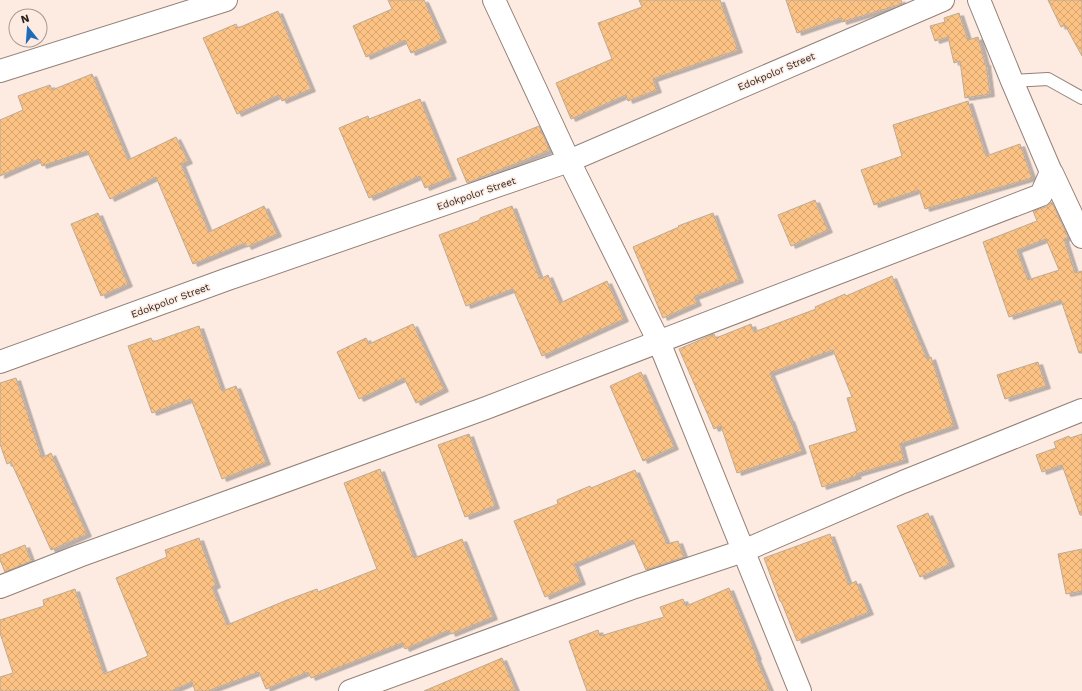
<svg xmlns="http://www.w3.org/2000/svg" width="1082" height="691" font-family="'Work Sans',sans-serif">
<defs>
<pattern id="building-cross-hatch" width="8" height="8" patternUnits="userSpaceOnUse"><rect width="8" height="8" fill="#fbc283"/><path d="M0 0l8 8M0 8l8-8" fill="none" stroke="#d7a671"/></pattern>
<filter id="shadow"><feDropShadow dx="4.5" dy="2.5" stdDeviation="0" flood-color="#0004"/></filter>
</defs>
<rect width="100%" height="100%" fill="#fdebe2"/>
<path fill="url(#building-cross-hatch)" stroke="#baab9b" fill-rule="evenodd" filter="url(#shadow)" d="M 388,0 L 424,0 L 442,40 L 411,53 L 405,40 L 366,57 L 353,26 L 392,9 Z
M 639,0 L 720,0 L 738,50 L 653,79 L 657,90 L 628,101 L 626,95 L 571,119 L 556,83 L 612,59 L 598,23 L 642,7 Z
M 786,0 L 901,0 L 902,4 L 842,22 L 841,18 L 797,33 Z
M 1048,0 L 1082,0 L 1082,56 L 1065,25 L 1061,27 Z
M 278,11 L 311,89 L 282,101 L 279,95 L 237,114 L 203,38 L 236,24 L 238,28 Z
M 959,13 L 968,40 L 978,37 L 985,63 L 986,63 L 990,94 L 965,98 L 960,61 L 954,63 L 948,37 L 935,41 L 930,26 L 945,22 L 944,18 Z
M 92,74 L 128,160 L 176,137 L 188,161 L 181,164 L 209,232 L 264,206 L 277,234 L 247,247 L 245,243 L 193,264 L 156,177 L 110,199 L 87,151 L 42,166 L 39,159 L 0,176 L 0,120 L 23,110 L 18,96 L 50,85 L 52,90 Z
M 420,99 L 452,177 L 425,188 L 420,176 L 369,198 L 339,128 L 368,116 L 369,119 Z
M 968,101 L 986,156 L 1020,144 L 1032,178 L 925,209 L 919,190 L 874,205 L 861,170 L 902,156 L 893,125 Z
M 539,126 L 550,150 L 467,183 L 457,159 Z
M 815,200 L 828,230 L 791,246 L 778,215 Z
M 1052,202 L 1068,237 L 1064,239 L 1075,273 L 1082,271 L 1082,353 L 1079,353 L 1061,300 L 1009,317 L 983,242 L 1037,221 L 1033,211 L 1046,207 ZM 1046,239 L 1059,270 L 1028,280 L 1017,250 Z
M 512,206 L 540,279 L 548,275 L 560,303 L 607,281 L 624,319 L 542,356 L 513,289 L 466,306 L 439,235 L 480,220 L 480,218 Z
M 98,213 L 128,284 L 101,296 L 71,224 Z
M 713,213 L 739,280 L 694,297 L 697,303 L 663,318 L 633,247 L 679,227 L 678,226 Z
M 892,276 L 927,359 L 931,357 L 954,426 L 900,444 L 904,460 L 856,474 L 857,476 L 822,487 L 809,446 L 857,431 L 847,398 L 852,397 L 833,350 L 770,373 L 789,419 L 790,419 L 802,451 L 737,473 L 721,426 L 714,429 L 679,349 L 714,334 L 716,338 L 751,324 L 754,332 L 816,309 L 815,307 L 845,294 L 846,296 Z
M 413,324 L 444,389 L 416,403 L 404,378 L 359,399 L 337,352 L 366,338 L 369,344 Z
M 199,326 L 222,391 L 236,386 L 266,462 L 222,479 L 191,399 L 152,413 L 128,346 L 151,338 L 153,342 Z
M 1038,362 L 1046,386 L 1005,399 L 997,375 Z
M 641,372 L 674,447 L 643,461 L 610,386 Z
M 16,378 L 42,458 L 51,453 L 87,534 L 51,550 L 11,462 L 7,464 L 0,444 L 0,383 Z
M 469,434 L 495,506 L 465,517 L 438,445 Z
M 1082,434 L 1082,515 L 1080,515 L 1062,465 L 1042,472 L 1036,455 L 1056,448 L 1054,442 L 1069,436 L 1070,438 Z
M 380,469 L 414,558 L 462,539 L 493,617 L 451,634 L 449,630 L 405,649 L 402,643 L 311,678 L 308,672 L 266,689 L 259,672 L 208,691 L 195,691 L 192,682 L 171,691 L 0,691 L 0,677 L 13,673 L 0,633 L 0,620 L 44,606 L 43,600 L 75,589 L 104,674 L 148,656 L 116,578 L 167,557 L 165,550 L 199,538 L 216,585 L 212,587 L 227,625 L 287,600 L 317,589 L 318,592 L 377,569 L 344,483 Z
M 635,470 L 667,544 L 678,541 L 684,557 L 646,570 L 633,540 L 574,564 L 581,582 L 545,597 L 514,521 L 558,504 L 557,500 L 590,486 L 591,488 Z
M 928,513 L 950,564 L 920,577 L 897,526 Z
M 830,534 L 849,585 L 856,581 L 869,612 L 797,641 L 781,601 L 780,601 L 764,558 Z
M 25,545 L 31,561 L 5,572 L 0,560 L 0,555 Z
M 1082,549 L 1082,591 L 1066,594 L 1058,554 Z
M 729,588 L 757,657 L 756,658 L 770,691 L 587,691 L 569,641 L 598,630 L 600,636 L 664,617 L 660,607 L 683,599 L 686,606 Z
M 502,658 L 516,691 L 424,691 Z"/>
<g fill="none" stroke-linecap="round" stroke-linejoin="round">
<g stroke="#948177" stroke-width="14">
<path id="lane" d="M 1012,81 L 1048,79 L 1082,98"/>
</g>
<g stroke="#948177" stroke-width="24">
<path id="street" d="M 494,0 L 569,161 L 659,342 L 800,691
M 0,71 L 226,0
M 1052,173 L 1082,237
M 0,362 L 228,279 L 569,161 L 943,0
M 0,587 L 79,556 L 486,408 L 1041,195 L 1051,172 L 1012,81 L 979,0
M 350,691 L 635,587 L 743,551 L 903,482 L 1082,410"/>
</g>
<use href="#lane" stroke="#fff" stroke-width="12"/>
<use href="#street" stroke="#fff" stroke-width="22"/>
</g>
<g text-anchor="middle" stroke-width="3" stroke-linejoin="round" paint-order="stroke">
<g font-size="10" fill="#261f1a" stroke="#fdebe2">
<text transform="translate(776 71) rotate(-23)" y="4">Edokpolor Street</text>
<text transform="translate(476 193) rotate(-19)" y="4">Edokpolor Street</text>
<text transform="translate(170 300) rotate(-20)" y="4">Edokpolor Street</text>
</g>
</g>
<g transform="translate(28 28) rotate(343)"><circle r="19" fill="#fdebe2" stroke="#a79992"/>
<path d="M0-3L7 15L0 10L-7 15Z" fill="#206aba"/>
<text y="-6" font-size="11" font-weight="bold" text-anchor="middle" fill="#261f1a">N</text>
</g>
</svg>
